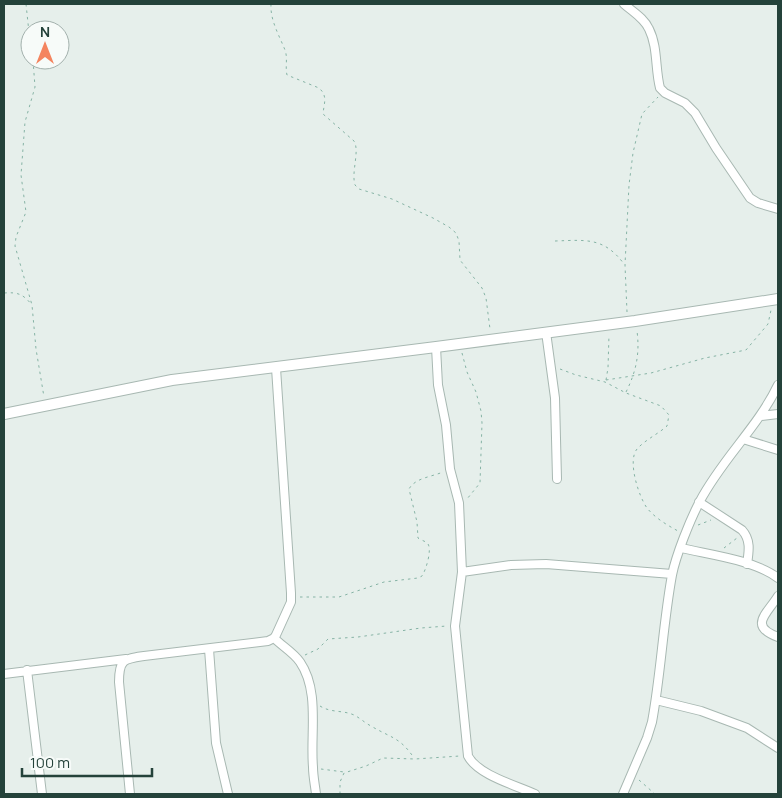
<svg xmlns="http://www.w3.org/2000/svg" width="782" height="798" font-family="Manrope,sans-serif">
<rect width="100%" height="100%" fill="#e6efeb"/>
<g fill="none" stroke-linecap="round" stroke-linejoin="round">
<g stroke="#a8b8b2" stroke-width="10">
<path id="minor" d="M 624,4 C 633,12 644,18 649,29 C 658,47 655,69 660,88 L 665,93 L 685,103 L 695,113 L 716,148 L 750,198 L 758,203 L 778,209
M 546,332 L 555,398 L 557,479
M 436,347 L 438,385 L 446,425 L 450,469 L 459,503 L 462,572 L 455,626 L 468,756 C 478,775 515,785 535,794
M 761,416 L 778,414
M 743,439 L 778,450
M 699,502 L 742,530 C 751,540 749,551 747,564
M 681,548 C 711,555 754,560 778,578
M 462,572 L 511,565 L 546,564 L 672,574
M 778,596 C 767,614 748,626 778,637
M 274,638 C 282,646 294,653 300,662 C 320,691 310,734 313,767 C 313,776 315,785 316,794
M 209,649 L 216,743 L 228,794
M 27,670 L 42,794
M 4,674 L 126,659
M 656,700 L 701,711 L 747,728 L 778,748
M 130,794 L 119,682 C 119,659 124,659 144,656 L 268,641 L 274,638 L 276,635 L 291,602 L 291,593 L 276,368
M 623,794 L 647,738 L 652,722 C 661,673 663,624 672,575 C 676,555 690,520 700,501 C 722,459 758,427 778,385"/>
</g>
<g stroke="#a8b8b2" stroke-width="12">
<path id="tertiary" d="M 4,414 L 172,380 L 436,347 L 635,321 L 778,299"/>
</g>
<path stroke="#86b3a5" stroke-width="1" stroke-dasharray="2.5 4" stroke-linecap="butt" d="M 26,4 L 30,42
M 271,4 C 270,20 279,35 285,50 C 288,58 285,67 287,75 L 319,88 C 328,96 324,103 323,114 L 354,141 C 360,151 351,172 355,185 L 359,189 L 392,199 L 433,218 L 449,227 L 456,233 L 459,241 L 460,260 L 482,288 L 486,298 L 490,329
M 33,60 L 35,87 L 25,122 L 21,175 L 26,212 L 16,237 L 15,246 L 32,305 L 36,349 L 44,397
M 555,241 C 586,240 604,237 624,264
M 4,293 C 18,292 23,294 32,305
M 627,312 L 625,265 L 629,185 L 633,153 L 642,114 L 658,97
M 462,353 L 467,372 L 476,392 L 481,411 L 482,423 L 480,483 L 467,499
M 560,369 L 576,375 L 605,382 L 626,393 L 661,406 L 669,415 L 667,426 C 658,434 645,440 637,449 C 627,461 639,497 647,508 C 655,518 667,525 678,531
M 606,380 L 651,373 L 705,358 L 746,350 L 768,324 L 771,310
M 606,380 L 608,368 L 609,335
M 626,392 C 636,372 640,354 637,331
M 698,525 L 711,520
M 724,548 L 737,538
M 300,597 L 339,597 L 384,582 L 418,578 L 422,576 C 426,570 432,550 428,544 C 426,541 420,540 418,538 L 417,522 L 409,489 C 415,478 431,477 443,472
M 305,655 L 318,649 L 328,639 L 358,637 L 421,628 L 447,626
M 320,706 C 331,713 343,710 354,715 C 360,718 365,723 371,726 C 391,738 400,737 414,758
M 321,769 L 344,772
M 639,780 L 655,794
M 340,794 L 340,782 L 344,773 L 366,766 L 383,758 L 415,759 L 460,756"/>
<use href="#minor" stroke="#fff" stroke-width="8"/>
<use href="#tertiary" stroke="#fff" stroke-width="10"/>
</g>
<rect width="782" height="798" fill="none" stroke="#24423a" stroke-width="10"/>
<g transform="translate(45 45)"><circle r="24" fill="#f7fbf9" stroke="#a3b1ad"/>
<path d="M0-4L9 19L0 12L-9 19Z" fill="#f4845f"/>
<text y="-8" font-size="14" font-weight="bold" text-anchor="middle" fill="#24423a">N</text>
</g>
<path d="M22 768v8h130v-8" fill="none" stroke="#24423a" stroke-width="2.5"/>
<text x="30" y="768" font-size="15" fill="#24423a" stroke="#f7fbf9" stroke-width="4" paint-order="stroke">100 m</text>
</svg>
